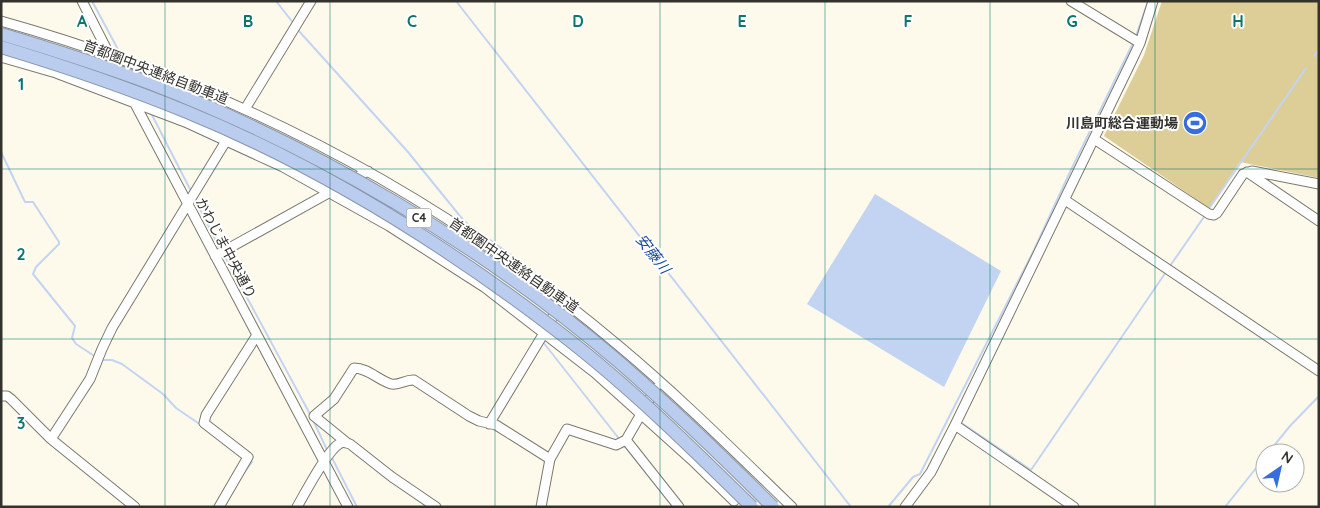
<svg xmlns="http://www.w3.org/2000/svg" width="1320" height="508" font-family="Quicksand,'Noto Sans JP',sans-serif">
<rect width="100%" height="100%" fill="#fdfaec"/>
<path fill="#ddcd96" d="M 1162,1 L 1319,1 L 1319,178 L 1240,162 L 1209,208 L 1104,136 L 1144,55 Z"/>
<path fill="#c3d4f2" d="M 875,194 L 1001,271 L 944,387 L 807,304 Z"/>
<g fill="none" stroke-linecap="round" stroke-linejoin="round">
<path stroke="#c3d4f2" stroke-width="2" d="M 92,1 L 121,55
M 276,1 L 294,24
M 456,1 L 851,507
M 298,30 L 408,152 L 464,221 L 523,264 L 521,267
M 1136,36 L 1148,1
M 1314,56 L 1319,50
M 151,113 L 192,193
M 1,152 L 25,202 L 33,202 L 59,242 L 59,244 L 36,267 L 33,274 L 75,326 L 72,338 L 76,344 L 96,357
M 195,199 L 220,249
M 1208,210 L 1306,68
M 224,255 L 311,416
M 1170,266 L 1206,214
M 543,342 L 620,440
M 100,360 L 112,360 L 122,364 L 163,394 L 176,408 L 201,425
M 313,420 L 328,452
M 960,422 L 1031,470 L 1166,272
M 623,444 L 673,507
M 1268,453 L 1290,426 L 1319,396
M 331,456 L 357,507
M 243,474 L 252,462 L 249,460
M 888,507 L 913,477 L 920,474 L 1034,250 L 1069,174 L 1133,43
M 1225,507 L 1265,457"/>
<g stroke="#7d796d" stroke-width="11">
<path id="minor" d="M 82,1 L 128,91
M 1071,1 L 1140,43
M 1,21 C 230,85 437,192 619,346 C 679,396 735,452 792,507
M 1,57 L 56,73 L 185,122 L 283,167 L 389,226 L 484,287 L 595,373 L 695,463 L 734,501
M 134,102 L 348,507
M 245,109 L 311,1
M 1094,139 L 1209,214 L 1214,215 L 1217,213 L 1243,174 L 1252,171 L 1319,184
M 1247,172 L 1319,221
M 1065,200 L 1319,371
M 215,256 L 368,171
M 1,396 L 7,396 L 11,399 L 51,439 L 135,507
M 489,424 L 544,333 L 558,307
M 955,425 L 1074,507
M 51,439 L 90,379 L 102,349 L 112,328 L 226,141
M 626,440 L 679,507
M 346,442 L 314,416 L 334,399 L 354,368 C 368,368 378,380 391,384 C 399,386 406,379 414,380 L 469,416 L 479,421 L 496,425 L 550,459
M 219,507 L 248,457 L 204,423 L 206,415 L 257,335
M 297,507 C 305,493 327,451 339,444 C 343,441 346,443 350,444 L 392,477 L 436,507
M 541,507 L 550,459 L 567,429 L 616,445 L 626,440 L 656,388
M 905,507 L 931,472 L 955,425 L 1132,60 L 1140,43 L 1153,1"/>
</g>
<use href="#minor" stroke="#fff" stroke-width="9"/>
<g stroke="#8b97ab" stroke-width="14" stroke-linecap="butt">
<path id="highway-bridge" d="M 1,34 C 51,49 101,65 150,83 C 318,148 482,245 619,362 C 672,408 723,457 773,507
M 1,47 C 64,66 126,87 187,112 C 319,166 447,246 560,333 C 628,385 691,447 752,507"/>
</g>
<use href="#highway-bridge" stroke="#bacdef" stroke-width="12"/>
</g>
<path fill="none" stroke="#0f766e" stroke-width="1" stroke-opacity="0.55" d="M 165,1 L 165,507M 330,1 L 330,507M 495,1 L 495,507M 660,1 L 660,507M 825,1 L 825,507M 990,1 L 990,507M 1155,1 L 1155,507M 1,169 L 1319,169M 1,339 L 1319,339"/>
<defs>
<g id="stadium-disc" transform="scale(1.25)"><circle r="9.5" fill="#376edd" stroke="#fff"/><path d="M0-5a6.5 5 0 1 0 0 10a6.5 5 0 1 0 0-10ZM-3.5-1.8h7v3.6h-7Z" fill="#fff"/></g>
</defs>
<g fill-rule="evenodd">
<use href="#stadium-disc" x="1195" y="123"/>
</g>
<g text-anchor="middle" stroke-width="4" stroke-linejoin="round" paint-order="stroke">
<rect fill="#fff" stroke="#71706c" stroke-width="1" x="406.5" y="208.5" width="25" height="19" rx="4"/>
<g font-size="12" font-weight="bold" fill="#34322d">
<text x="419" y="222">C4</text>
</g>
<g font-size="14" fill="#34322d" stroke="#fff">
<text transform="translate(156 72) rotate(21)" y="5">首都圏中央連絡自動車道</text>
<text transform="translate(226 248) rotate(62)" y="5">かわじま中央通り</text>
<text transform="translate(514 265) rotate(35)" y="5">首都圏中央連絡自動車道</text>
</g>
<g font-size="14" font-weight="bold" fill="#34322d" stroke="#fff" text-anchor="end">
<text x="1178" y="128">川島町総合運動場</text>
</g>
<g font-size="15" font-style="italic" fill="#204a9e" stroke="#fff">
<text transform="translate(653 254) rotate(52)" y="5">安藤川</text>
</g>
</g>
<g font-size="16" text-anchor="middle" font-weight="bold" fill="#0f766e" stroke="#fff" stroke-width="4" stroke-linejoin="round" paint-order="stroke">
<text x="82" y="27">A</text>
<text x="248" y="27">B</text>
<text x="412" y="27">C</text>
<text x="578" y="27">D</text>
<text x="742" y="27">E</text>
<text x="908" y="27">F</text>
<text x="1072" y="27">G</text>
<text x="1238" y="27">H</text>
<text x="21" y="90">1</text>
<text x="21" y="260">2</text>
<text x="21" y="429">3</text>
</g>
<rect width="1320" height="508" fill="none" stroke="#34322d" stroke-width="5"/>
<g transform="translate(1280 468) rotate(34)"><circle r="24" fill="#ffffff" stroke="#aeadab"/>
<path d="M0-4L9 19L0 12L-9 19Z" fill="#376edd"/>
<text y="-8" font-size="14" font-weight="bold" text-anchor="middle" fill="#34322d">N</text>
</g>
</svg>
